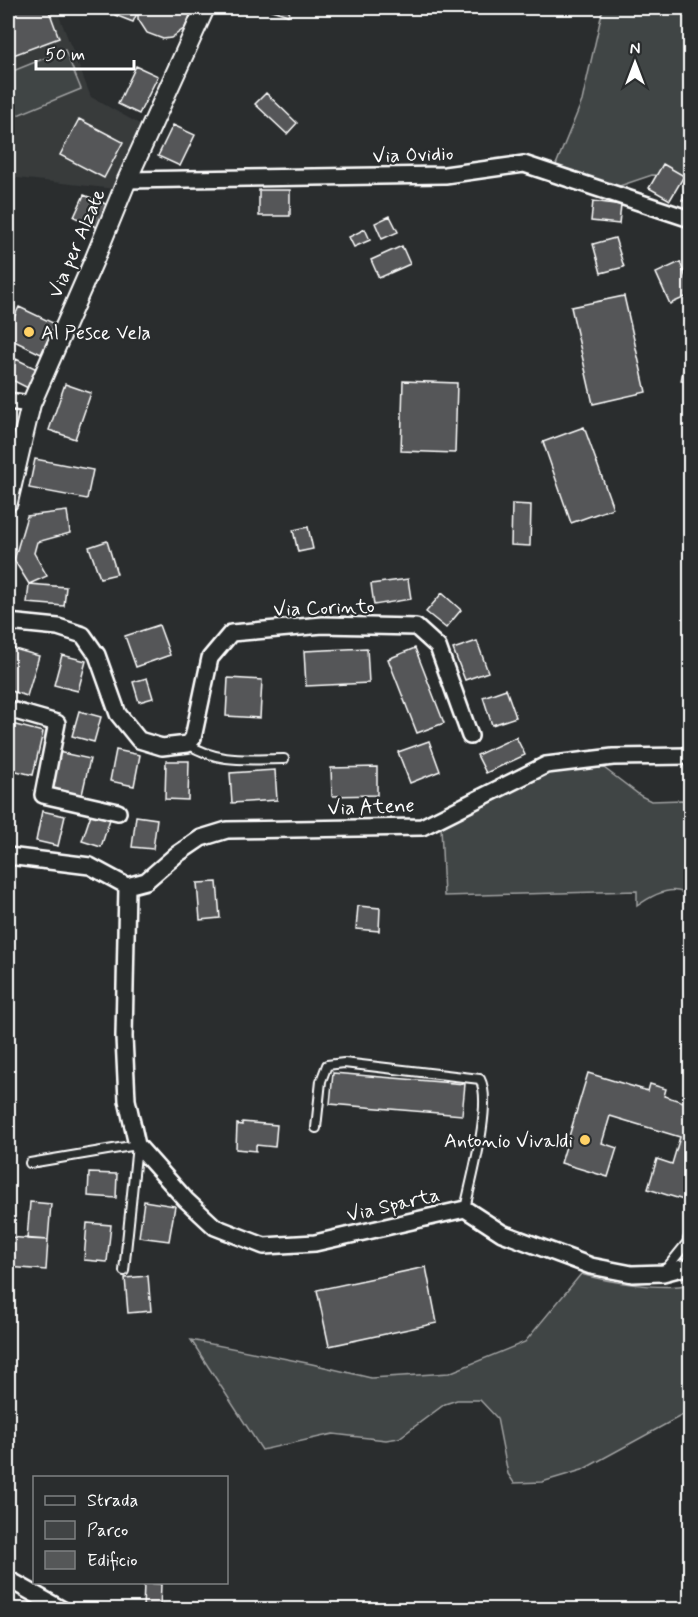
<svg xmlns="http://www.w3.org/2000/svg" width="698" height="1617" font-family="Mynerve,sans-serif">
<rect width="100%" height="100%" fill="#2a2d2e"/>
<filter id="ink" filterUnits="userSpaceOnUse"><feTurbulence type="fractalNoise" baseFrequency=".0167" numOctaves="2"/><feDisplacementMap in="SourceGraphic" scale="12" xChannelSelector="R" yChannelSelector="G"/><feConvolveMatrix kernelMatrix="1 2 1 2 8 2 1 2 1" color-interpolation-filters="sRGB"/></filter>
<g filter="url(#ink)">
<path fill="#373a3b" d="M 8,8 L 56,8 L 91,97 L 143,126 L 115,189 L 8,177 Z"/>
<path fill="#414445" stroke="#a0a2a2" stroke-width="1.5" d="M 603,8 L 690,8 L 690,169 L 685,176 L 652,175 L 593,195 L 568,187 L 551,177 L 582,101 Z
M 65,50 L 81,89 L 8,119 L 8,73 Z
M 604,768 L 641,796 L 651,801 L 682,800 L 690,808 L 690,897 C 674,882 652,895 637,906 L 637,891 L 444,896 L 441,826 L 542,771 Z
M 581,1274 C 608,1282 663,1291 690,1284 L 690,1411 L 582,1470 L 542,1482 L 514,1483 L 508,1474 L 497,1418 L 480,1400 L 457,1400 L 445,1404 L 399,1438 L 386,1440 L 333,1434 L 262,1450 L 191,1340 L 312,1364 L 371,1378 L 449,1373 L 525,1342 Z"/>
<path fill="#555758" stroke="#fff" stroke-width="1.5" d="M 18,8 L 48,8 L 59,38 L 8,57 L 8,11 Z
M 118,8 L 193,8 L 185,28 L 171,38 L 163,39 L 147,33 L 138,19 L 138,11 L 133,22 L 115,15 Z
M 265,8 L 291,8 L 288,15 Z
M 136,66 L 158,76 L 139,114 L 118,104 Z
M 266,93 L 297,123 L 287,134 L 255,104 Z
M 79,119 L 123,142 L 104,178 L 60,155 Z
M 173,125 L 195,135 L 180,166 L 158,156 Z
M 663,164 L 684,176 L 670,200 L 649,188 Z
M 690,183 L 690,203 L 682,200 Z
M 259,190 L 290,190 L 290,216 L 259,216 Z
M 84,195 L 108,205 L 98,228 L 74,217 Z
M 593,201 L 621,205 L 619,224 L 591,221 Z
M 390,216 L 398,232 L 382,239 L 375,223 Z
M 365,229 L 370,240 L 354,247 L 349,237 Z
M 615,238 L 624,267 L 601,273 L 593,244 Z
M 402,246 L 410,264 L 379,278 L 371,260 Z
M 680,262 L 690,288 L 690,295 L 670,304 L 656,273 Z
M 624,296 L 646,392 L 593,404 L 571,307 Z
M 19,307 L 55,324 L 41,354 L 8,338 L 8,330 Z
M 687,353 L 690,353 L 690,383 L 681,381 Z
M 16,359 L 37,369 L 28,388 L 8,378 Z
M 403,381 L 457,383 L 455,453 L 401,451 Z
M 65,384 L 91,393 L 75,439 L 49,430 Z
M 584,427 L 613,508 L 571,523 L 543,442 Z
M 35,459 L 93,470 L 87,499 L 29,488 Z
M 512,504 L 531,505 L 530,546 L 511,545 Z
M 67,511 L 70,533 L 37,542 L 34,553 L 47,576 L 29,584 L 14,560 L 27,516 Z
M 308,527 L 313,549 L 298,552 L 293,530 Z
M 107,541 L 117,574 L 100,578 L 89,547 Z
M 408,579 L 411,599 L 374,605 L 371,584 Z
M 29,584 L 66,587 L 64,606 L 27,603 Z
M 442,593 L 461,610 L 446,628 L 426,612 Z
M 159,625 L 170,655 L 136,667 L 125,636 Z
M 477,641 L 488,672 L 465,680 L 453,649 Z
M 8,647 L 39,656 L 27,696 L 8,690 Z
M 367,648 L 369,683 L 306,686 L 304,651 Z
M 415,648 L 444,723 L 417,733 L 388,659 Z
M 62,655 L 86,661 L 78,691 L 54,685 Z
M 147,678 L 153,698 L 139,702 L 133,682 Z
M 228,678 L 262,680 L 260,718 L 226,716 Z
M 506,689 L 516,717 L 492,725 L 483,697 Z
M 79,711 L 101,717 L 94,742 L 72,736 Z
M 8,723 L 43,732 L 33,775 L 8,769 Z
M 516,737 L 525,755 L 486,773 L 477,755 Z
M 429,741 L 440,771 L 410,783 L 398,752 Z
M 116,750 L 140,755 L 134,786 L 110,781 Z
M 58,752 L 90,759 L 81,799 L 50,792 Z
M 166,761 L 189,761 L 188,800 L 165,799 Z
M 377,767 L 377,795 L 332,796 L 331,768 Z
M 275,770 L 277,800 L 232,803 L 230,773 Z
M 42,811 L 65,816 L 58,846 L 36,841 Z
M 91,814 L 110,819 L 101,847 L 82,841 Z
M 136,816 L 157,819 L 153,849 L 132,847 Z
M 217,882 L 220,918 L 200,920 L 197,883 Z
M 358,906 L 380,908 L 379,931 L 356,929 Z
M 333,1073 L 465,1084 L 462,1115 L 330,1104 Z
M 588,1073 L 648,1091 L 650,1084 L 666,1089 L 664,1096 L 690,1104 L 690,1202 L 648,1189 L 657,1159 L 672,1164 L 680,1137 L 610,1116 L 602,1143 L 617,1148 L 608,1177 L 561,1163 Z
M 242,1122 L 277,1125 L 275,1147 L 256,1145 L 256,1151 L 236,1149 L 237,1124 L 242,1125 Z
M 89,1173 L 117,1174 L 116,1198 L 88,1196 Z
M 144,1201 L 175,1206 L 169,1241 L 139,1237 Z
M 30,1202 L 51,1204 L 48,1240 L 27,1239 Z
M 87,1223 L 111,1225 L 107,1262 L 84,1260 Z
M 8,1237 L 48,1240 L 46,1270 L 8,1267 Z
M 426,1267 L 437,1323 L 329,1346 L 317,1290 Z
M 148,1276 L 151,1311 L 128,1313 L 125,1278 Z
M 144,1583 L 161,1584 L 160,1610 L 143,1610 Z"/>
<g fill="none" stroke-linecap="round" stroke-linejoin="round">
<g stroke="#fff" stroke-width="12">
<path id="service" d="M 188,744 C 219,764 248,759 284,759
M 316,1128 L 321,1081 L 327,1065 L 344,1063 L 480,1079 C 493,1103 471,1180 465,1209
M 30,1163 L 137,1145 L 124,1271
M 666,1269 L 687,1243 L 690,1233"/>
</g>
<g stroke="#fff" stroke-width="20">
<path id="minor" d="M 127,180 L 445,175 L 524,164 L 690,219
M 8,401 L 31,404
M 8,622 L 58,627 L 83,635 L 97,655 L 118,714 L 139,740 L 162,747 L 188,744 L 193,738 L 210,658 L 231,633 L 323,625 L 416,627 L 438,647 L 470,736
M 8,709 L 57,723 L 43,795 L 118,812
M 8,856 L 90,866 L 127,886 L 124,1037 L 127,1100 L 137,1145 L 186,1200 L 215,1227 L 264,1246 L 315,1243 L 465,1209 L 502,1233 L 591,1266 L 632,1274 L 663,1273 L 682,1268
M 127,886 L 146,881 L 176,855 L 201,838 L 227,830 L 422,827 L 546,765 L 613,757 L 690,756
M 8,1579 L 63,1610"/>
</g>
<g stroke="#fff" stroke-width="22">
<path id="tertiary" d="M 8,502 L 31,404 L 95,258 L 127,180 L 205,8"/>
</g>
<use href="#service" stroke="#2a2d2e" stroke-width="8"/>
<use href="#minor" stroke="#2a2d2e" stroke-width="15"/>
<use href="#tertiary" stroke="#2a2d2e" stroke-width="18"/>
</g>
</g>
<g fill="#ffd166" stroke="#2a2d2e" stroke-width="2">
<circle cx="29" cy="332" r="6"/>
<circle cx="585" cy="1140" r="6"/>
</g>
<g text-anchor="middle" stroke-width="4.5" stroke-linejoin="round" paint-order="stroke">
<g font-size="20" fill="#fff" stroke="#2a2d2e">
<text transform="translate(413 154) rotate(-2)" y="7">Via Ovidio</text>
<text transform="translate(76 243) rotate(-67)" y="7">Via per Alzate</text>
<text transform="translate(324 607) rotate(-2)" y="7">Via Corinto</text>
<text transform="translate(371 806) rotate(-2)" y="7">Via Atene</text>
<text transform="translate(393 1204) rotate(-13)" y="7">Via Sparta</text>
</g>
<g font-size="20" fill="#fff" stroke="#2a2d2e" text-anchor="start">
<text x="41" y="339">Al Pesce Vela</text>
<text x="573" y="1147" text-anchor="end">Antonio Vivaldi</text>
</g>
</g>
<rect width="698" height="1617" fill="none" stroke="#2a2d2e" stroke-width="30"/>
<rect x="15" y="15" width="668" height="1587" fill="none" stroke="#fff" stroke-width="2" filter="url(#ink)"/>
<rect x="33" y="1476" width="195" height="108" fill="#2a2d2e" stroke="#7f8182" stroke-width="1.5"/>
<rect x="45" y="1496" width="30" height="9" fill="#2a2d2e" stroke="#7f8182" stroke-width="1.5"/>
<text x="87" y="1506" font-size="18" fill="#ffffff">Strada</text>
<rect x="45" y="1521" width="30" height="18" fill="#414445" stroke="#7f8182" stroke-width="1.5"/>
<text x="87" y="1536" font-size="18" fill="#ffffff">Parco</text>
<rect x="45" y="1551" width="30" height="18" fill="#555758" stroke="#7f8182" stroke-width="1.5"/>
<text x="87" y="1566" font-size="18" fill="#ffffff">Edificio</text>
<g transform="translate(635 63)" stroke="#2a2d2e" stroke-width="4.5" paint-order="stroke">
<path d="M0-4.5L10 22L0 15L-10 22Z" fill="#ffffff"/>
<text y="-9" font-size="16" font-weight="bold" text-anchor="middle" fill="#ffffff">N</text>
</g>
<path d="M36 60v9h98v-9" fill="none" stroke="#ffffff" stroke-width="3"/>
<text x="45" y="60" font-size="18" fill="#ffffff" stroke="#2a2d2e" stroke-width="4.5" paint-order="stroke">50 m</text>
</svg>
